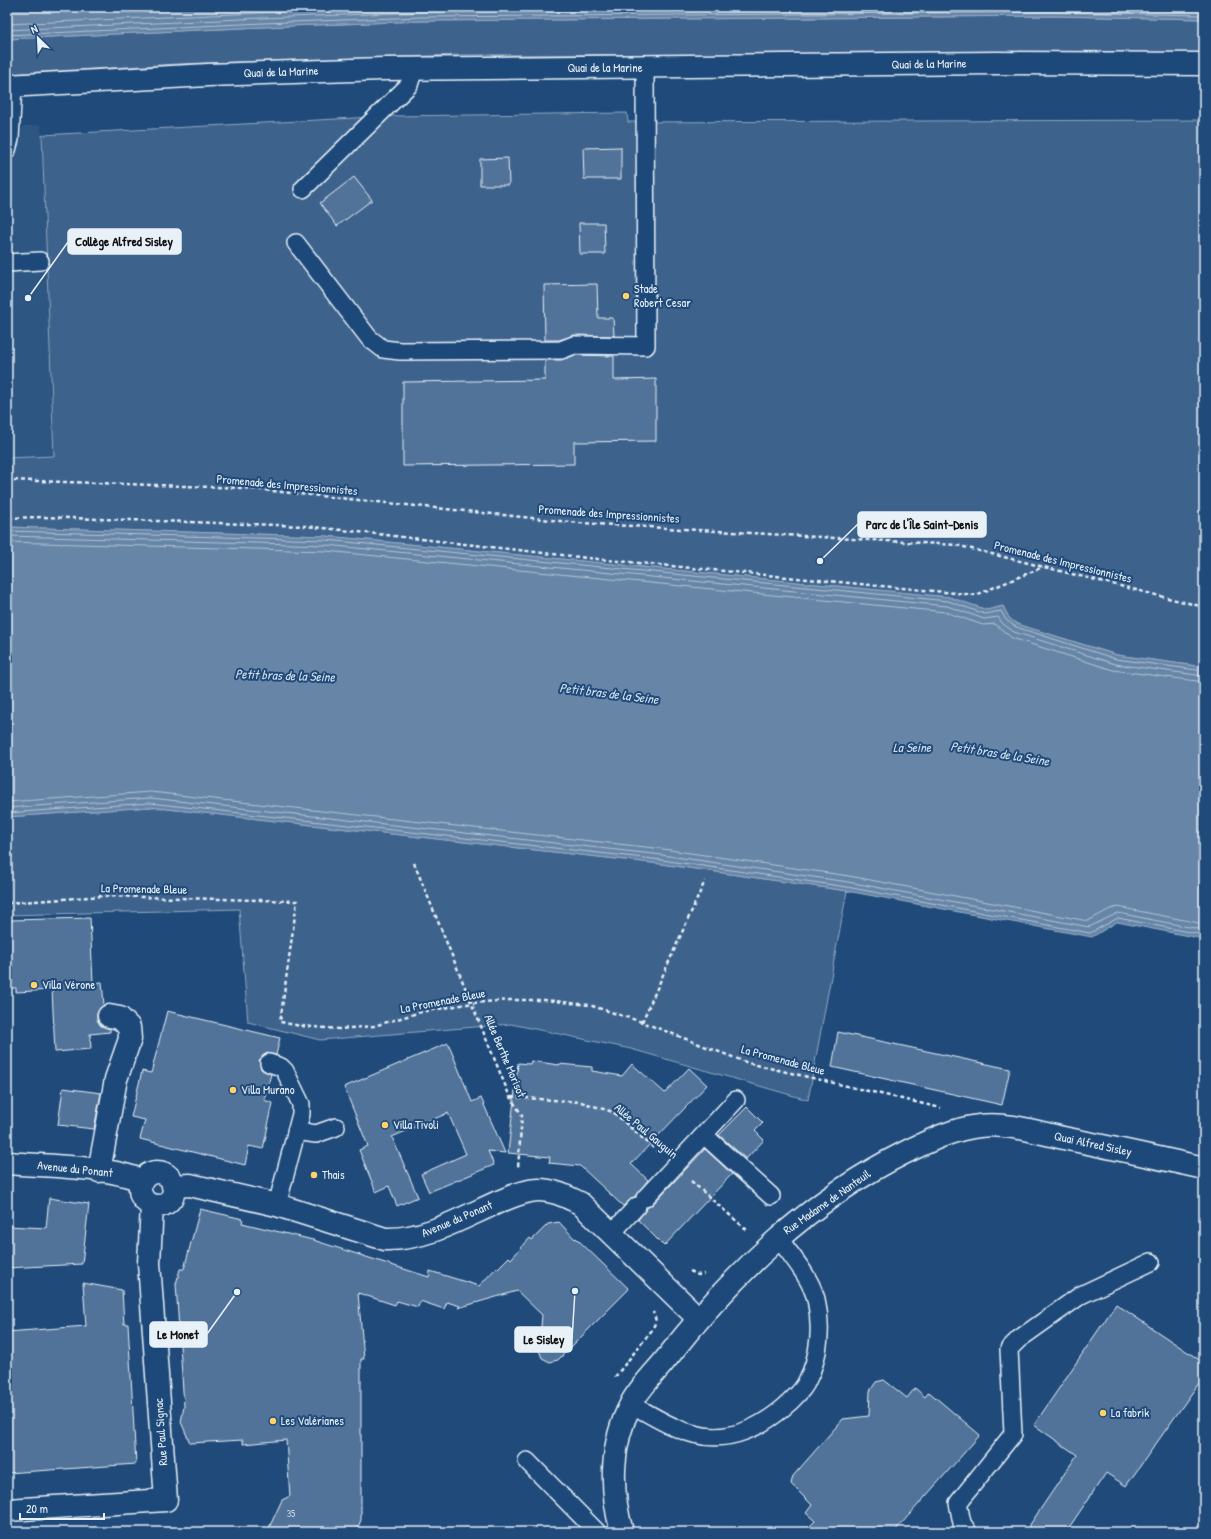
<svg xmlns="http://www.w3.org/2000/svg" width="1211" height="1539" font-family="'Patrick Hand',sans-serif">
<rect width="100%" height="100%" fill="#1f4a7a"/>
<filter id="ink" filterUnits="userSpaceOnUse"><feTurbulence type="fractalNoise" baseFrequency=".025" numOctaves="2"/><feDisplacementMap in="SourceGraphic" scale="8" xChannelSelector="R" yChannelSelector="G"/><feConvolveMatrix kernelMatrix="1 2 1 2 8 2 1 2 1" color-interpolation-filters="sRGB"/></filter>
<g filter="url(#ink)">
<path fill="#2e5683" d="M 41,125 L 54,456 L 7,458 L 7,139 L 20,138 L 23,126 Z"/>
<path fill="#3c628c" stroke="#92aac2" d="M 1052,16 L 1204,19 L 1204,53 L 459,55 L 176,64 L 7,74 L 7,39 L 263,27 L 422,21 Z
M 627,113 L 628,122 L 1204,120 L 1204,667 L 1117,655 L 1017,624 L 1009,618 L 1003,606 L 987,610 L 949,597 L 326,536 L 7,527 L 7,458 L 54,456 L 42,135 L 391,116 Z
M 150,807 L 661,864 L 847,891 L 808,1100 L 631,1049 L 511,1024 L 320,1040 L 248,1022 L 239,909 L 7,915 L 7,817 Z"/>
<path fill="#6685a7" stroke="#9ab0c7" d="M 7,7 L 1204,7 L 1204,19 L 1052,16 L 422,21 L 263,27 L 7,39 Z
M 7,527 L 326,536 L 949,597 L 987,610 L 1003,606 L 1009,618 L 1017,624 L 1117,655 L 1204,667 L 1204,939 L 1117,922 L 1092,937 L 847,891 L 661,864 L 150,807 L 7,817 Z"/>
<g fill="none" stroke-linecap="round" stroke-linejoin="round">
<path stroke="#b4c6d8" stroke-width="1" d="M 7,24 L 394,7
M 7,30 L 262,18 L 422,12 L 1052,7 L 1204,10
M 7,35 L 263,23 L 422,17 L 1052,12 L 1204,15
M 7,531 L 326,540 L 948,601 L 985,614 L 1001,611 L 1006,620 L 1016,627 L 1116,659 L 1204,671
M 7,536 L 326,545 L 947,606 L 984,619 L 998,617 L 1003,624 L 1014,632 L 1115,664 L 1204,676
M 7,542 L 326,551 L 945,612 L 983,625 L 995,624 L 1012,638 L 1113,670 L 1204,682
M 7,802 L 151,792 L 663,849 L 849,876 L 1088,921 L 1110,909 L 1118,907 L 1204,924
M 7,808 L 151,798 L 662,855 L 848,882 L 1089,927 L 1118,913 L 1204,930
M 7,813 L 150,803 L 662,860 L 847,887 L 1090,933 L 1118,918 L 1204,935"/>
</g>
<path fill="#517399" stroke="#e8f1f8" d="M 621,147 L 621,179 L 584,179 L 583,148 Z
M 508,158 L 509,185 L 480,185 L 480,159 Z
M 354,177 L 372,200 L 337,226 L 320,203 Z
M 579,223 L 604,223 L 605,254 L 580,254 Z
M 597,284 L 598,318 L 613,318 L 614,336 L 574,335 L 559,340 L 545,340 L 544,285 Z
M 576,355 L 614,356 L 614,380 L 656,379 L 656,441 L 574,442 L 574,464 L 403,466 L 403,382 L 545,380 L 545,360 L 561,360 Z
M 90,918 L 93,983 L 102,982 L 104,1005 L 97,1013 L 97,1020 L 101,1026 L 110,1029 L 110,1032 L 90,1034 L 91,1049 L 55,1052 L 52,990 L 16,992 L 16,988 L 7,988 L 7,923 L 12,922 L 11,920 Z
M 167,1011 L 280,1038 L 276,1055 L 267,1053 L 259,1060 L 261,1069 L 271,1074 L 264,1100 L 273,1103 L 263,1149 L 249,1146 L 245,1165 L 140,1139 L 145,1120 L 131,1117 L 142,1071 L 151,1073 Z
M 838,1032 L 1010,1069 L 1002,1105 L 832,1067 Z
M 448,1043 L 472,1102 L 481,1098 L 505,1153 L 488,1151 L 494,1165 L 429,1192 L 421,1174 L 466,1154 L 448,1113 L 392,1137 L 418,1197 L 397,1206 L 389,1186 L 376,1192 L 359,1150 L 368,1146 L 344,1087 Z
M 531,1061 L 559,1065 L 559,1064 L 592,1067 L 592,1071 L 622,1076 L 632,1064 L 665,1093 L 689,1068 L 707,1085 L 631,1164 L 648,1180 L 635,1196 L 623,1206 L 580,1166 L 549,1163 L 550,1157 L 508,1153 L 518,1063 L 530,1064 Z
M 63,1088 L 101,1093 L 94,1129 L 58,1125 Z
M 747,1107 L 763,1123 L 755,1131 L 764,1140 L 746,1159 L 719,1135 Z
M 705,1149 L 732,1174 L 664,1246 L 638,1220 L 647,1208 L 652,1205 Z
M 49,1198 L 89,1204 L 82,1264 L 7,1268 L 7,1226 L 46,1228 Z
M 200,1209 L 243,1219 L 242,1223 L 313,1240 L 429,1277 L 430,1271 L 479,1286 L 497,1267 L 498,1268 L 509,1257 L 511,1259 L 530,1238 L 532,1240 L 548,1224 L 559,1222 L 575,1239 L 576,1238 L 629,1289 L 558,1360 L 550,1362 L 542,1358 L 539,1350 L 542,1315 L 517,1291 L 458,1308 L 460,1306 L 447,1302 L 444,1309 L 420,1301 L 418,1307 L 397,1301 L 395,1305 L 358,1293 L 364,1359 L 361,1359 L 361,1520 L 356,1532 L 267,1532 L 282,1500 L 290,1496 L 286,1440 L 243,1444 L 243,1440 L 190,1443 L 181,1422 L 184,1406 L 176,1284 L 180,1269 L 184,1269 Z
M 83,1283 L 122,1290 L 124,1324 L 128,1324 L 136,1464 L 7,1473 L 7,1332 L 86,1326 Z
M 1116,1304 L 1204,1363 L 1204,1376 L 1126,1486 L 1106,1473 L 1066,1532 L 1025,1532 L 1077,1455 L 1034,1425 Z
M 884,1380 L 907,1398 L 915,1388 L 925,1397 L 929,1392 L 980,1435 L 894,1532 L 804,1532 L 815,1521 L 806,1513 L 812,1505 L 791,1484 L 793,1476 L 843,1419 L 869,1416 L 870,1391 L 876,1382 Z"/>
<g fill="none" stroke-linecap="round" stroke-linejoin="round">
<g stroke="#e8f1f8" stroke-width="20">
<path id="lane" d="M 7,150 L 10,139 L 13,86
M 303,189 L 409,85 L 414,69
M 296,243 L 369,338 L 383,349 L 400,351 L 561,350 L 574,345 L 646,346 L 645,68
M 7,263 L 40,261
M 269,1063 L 281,1067 L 285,1071 L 301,1104 L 301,1114 L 277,1205
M 296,1131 L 316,1134 L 336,1127
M 704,1135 L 771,1196
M 645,1198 L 736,1100
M 611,1234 L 637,1206
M 631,1404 C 651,1415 671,1428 694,1434 C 730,1444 764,1426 790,1402 C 796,1396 804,1389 807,1381 C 820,1356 822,1326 816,1299 C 810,1276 791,1256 778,1237
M 527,1461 L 597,1532
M 968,1532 L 962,1523 L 958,1503 L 1013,1434 L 1009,1349 L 1019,1339 L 1081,1295 L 1151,1262"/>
</g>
<g stroke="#e8f1f8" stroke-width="25">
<path id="street" d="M 7,1163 C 44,1166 110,1166 142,1181
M 99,1171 L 116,1079 L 130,1039 L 129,1027 L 120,1018 L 109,1016
M140 1189a17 17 0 1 1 34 0a17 17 0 1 1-34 0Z
M 173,1186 L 190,1185 L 277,1205 L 385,1239 C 425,1240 462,1218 498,1202 C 511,1197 525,1190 539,1190 C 554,1190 567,1197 580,1203 L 698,1318
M 7,1510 L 166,1500 L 149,1263 L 152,1205
M 622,1532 C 610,1490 610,1444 631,1404 C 639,1388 655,1373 666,1359 C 732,1275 809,1200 906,1152 C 929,1141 953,1129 979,1126 C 1008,1122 1039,1133 1068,1139 C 1113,1148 1159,1158 1204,1168"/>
</g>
<g stroke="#e8f1f8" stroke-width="25">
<path id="secondary" d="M 7,86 L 208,75 L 383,69 L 996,63 L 1204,64"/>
</g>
<path stroke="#e8f1f8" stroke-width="2.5" stroke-dasharray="4 3" stroke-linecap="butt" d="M 7,480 L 243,488 L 580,523 L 956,545 L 1204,607
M 9,481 L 11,518 L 41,517 L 306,526 L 597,559 L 976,595 L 1043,567
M 414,863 L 510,1097 L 522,1115 L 518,1168
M 7,903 L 103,896 L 297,901 L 280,1022 L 301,1026 L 339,1029 L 374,1026 L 421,1012 L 473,1003 L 510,1000 L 545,1000 L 589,1005 L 642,1022 L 748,1063 L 941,1108
M 642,1022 L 705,881
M 511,1097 L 581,1102 L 613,1112 L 657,1151
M 691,1181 L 748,1231
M 690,1271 L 698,1275 L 704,1274
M 615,1377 L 652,1330 L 656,1321 L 653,1312"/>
<use href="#lane" stroke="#1f4a7a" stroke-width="17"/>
<use href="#street" stroke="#1f4a7a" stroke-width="22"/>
<use href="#secondary" stroke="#1f4a7a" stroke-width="22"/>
</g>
</g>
<g fill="#ffd166" stroke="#1f4a7a" stroke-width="1.5">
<circle cx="626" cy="296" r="4"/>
<circle cx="34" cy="985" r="4"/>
<circle cx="233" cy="1090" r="4"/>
<circle cx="385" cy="1125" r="4"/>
<circle cx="314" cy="1175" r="4"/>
<circle cx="1103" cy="1413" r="4"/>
<circle cx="273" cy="1421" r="4"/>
</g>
<g text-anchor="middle" stroke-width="4" stroke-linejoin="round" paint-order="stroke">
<g font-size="10" fill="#c2d2e0">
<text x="291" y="1517">35</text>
</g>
<g font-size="12" fill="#e8f1f8" stroke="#1f4a7a">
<text transform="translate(929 64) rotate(-1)" y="4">Quai de la Marine</text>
<text x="605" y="72">Quai de la Marine</text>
<text transform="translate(281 72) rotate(-2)" y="4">Quai de la Marine</text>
<text transform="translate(287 485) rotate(5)" y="4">Promenade des Impressionnistes</text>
<text transform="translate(609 514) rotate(4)" y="4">Promenade des Impressionnistes</text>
<text transform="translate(1063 562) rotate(14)" y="4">Promenade des Impressionnistes</text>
<text transform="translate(144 889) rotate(1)" y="4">La Promenade Bleue</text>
<text transform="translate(443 1001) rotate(-11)" y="4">La Promenade Bleue</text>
<text transform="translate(505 1056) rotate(67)" y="4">Allée Berthe Morisot</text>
<text transform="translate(783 1060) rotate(15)" y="4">La Promenade Bleue</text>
<text transform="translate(646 1131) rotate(40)" y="4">Allée Paul Gauguin</text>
<text transform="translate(1093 1144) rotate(12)" y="4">Quai Alfred Sisley</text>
<text transform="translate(75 1169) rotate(6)" y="4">Avenue du Ponant</text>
<text transform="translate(827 1202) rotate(-35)" y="4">Rue Madame de Nanteuil</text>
<text transform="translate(457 1219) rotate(-23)" y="4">Avenue du Ponant</text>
<text transform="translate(161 1432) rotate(-94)" y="4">Rue Paul Signac</text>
</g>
<g font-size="12" fill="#e8f1f8" stroke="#1f4a7a" text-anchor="start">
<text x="634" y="293">Stade<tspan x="634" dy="14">Robert Cesar</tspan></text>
<text x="42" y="989">Villa Vérone</text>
<text x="241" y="1094">Villa Murano</text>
<text x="393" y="1129">Villa Tivoli</text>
<text x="322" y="1179">Thais</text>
<text x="1111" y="1417">La fabrik</text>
<text x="281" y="1425">Les Valérianes</text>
</g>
<g font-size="13" font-style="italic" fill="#d4e1ec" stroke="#1f4a7a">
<text transform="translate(285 675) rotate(2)" y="5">Petit bras de la Seine</text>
<text transform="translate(609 693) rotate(7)" y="5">Petit bras de la Seine</text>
<text x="912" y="752">La Seine</text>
<text transform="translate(1000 753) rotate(9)" y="5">Petit bras de la Seine</text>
</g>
</g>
<path fill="none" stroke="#e8f1f8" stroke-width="1.5" d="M28 298L68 242M820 561L858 524M237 1292L207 1334M575 1291L572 1339"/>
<g fill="#e8f1f8" stroke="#1f4a7a" stroke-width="1.5">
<circle cx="28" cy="298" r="4"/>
<circle cx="820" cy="561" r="4"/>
<circle cx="237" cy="1292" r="4"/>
<circle cx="575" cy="1291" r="4"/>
</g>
<g fill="#e8f1f8" stroke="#e8f1f8" stroke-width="1.5">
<rect x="68" y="229" width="113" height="25" rx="4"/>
<rect x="858" y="512" width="128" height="25" rx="4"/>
<rect x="150" y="1322" width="57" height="25" rx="4"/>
<rect x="515" y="1327" width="57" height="25" rx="4"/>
</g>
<g font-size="13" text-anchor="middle" font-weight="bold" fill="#111">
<text x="124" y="246">Collège Alfred Sisley</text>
<text x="922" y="529">Parc de l'Île Saint-Denis</text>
<text x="178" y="1339">Le Monet</text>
<text x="544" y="1344">Le Sisley</text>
</g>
<rect width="1211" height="1539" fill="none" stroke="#1f4a7a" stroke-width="24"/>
<rect x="12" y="12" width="1187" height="1515" fill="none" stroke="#e8f1f8" stroke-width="1.5" filter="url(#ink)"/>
<g transform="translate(38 38) rotate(336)" stroke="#1f4a7a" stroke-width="3" paint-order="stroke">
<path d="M0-3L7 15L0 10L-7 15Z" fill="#e8f1f8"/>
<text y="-6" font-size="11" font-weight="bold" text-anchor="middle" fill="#e8f1f8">N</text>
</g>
<path d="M20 1513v6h84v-6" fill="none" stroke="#e8f1f8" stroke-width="2"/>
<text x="26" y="1513" font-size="12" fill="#e8f1f8" stroke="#1f4a7a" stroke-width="3" paint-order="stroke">20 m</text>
</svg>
